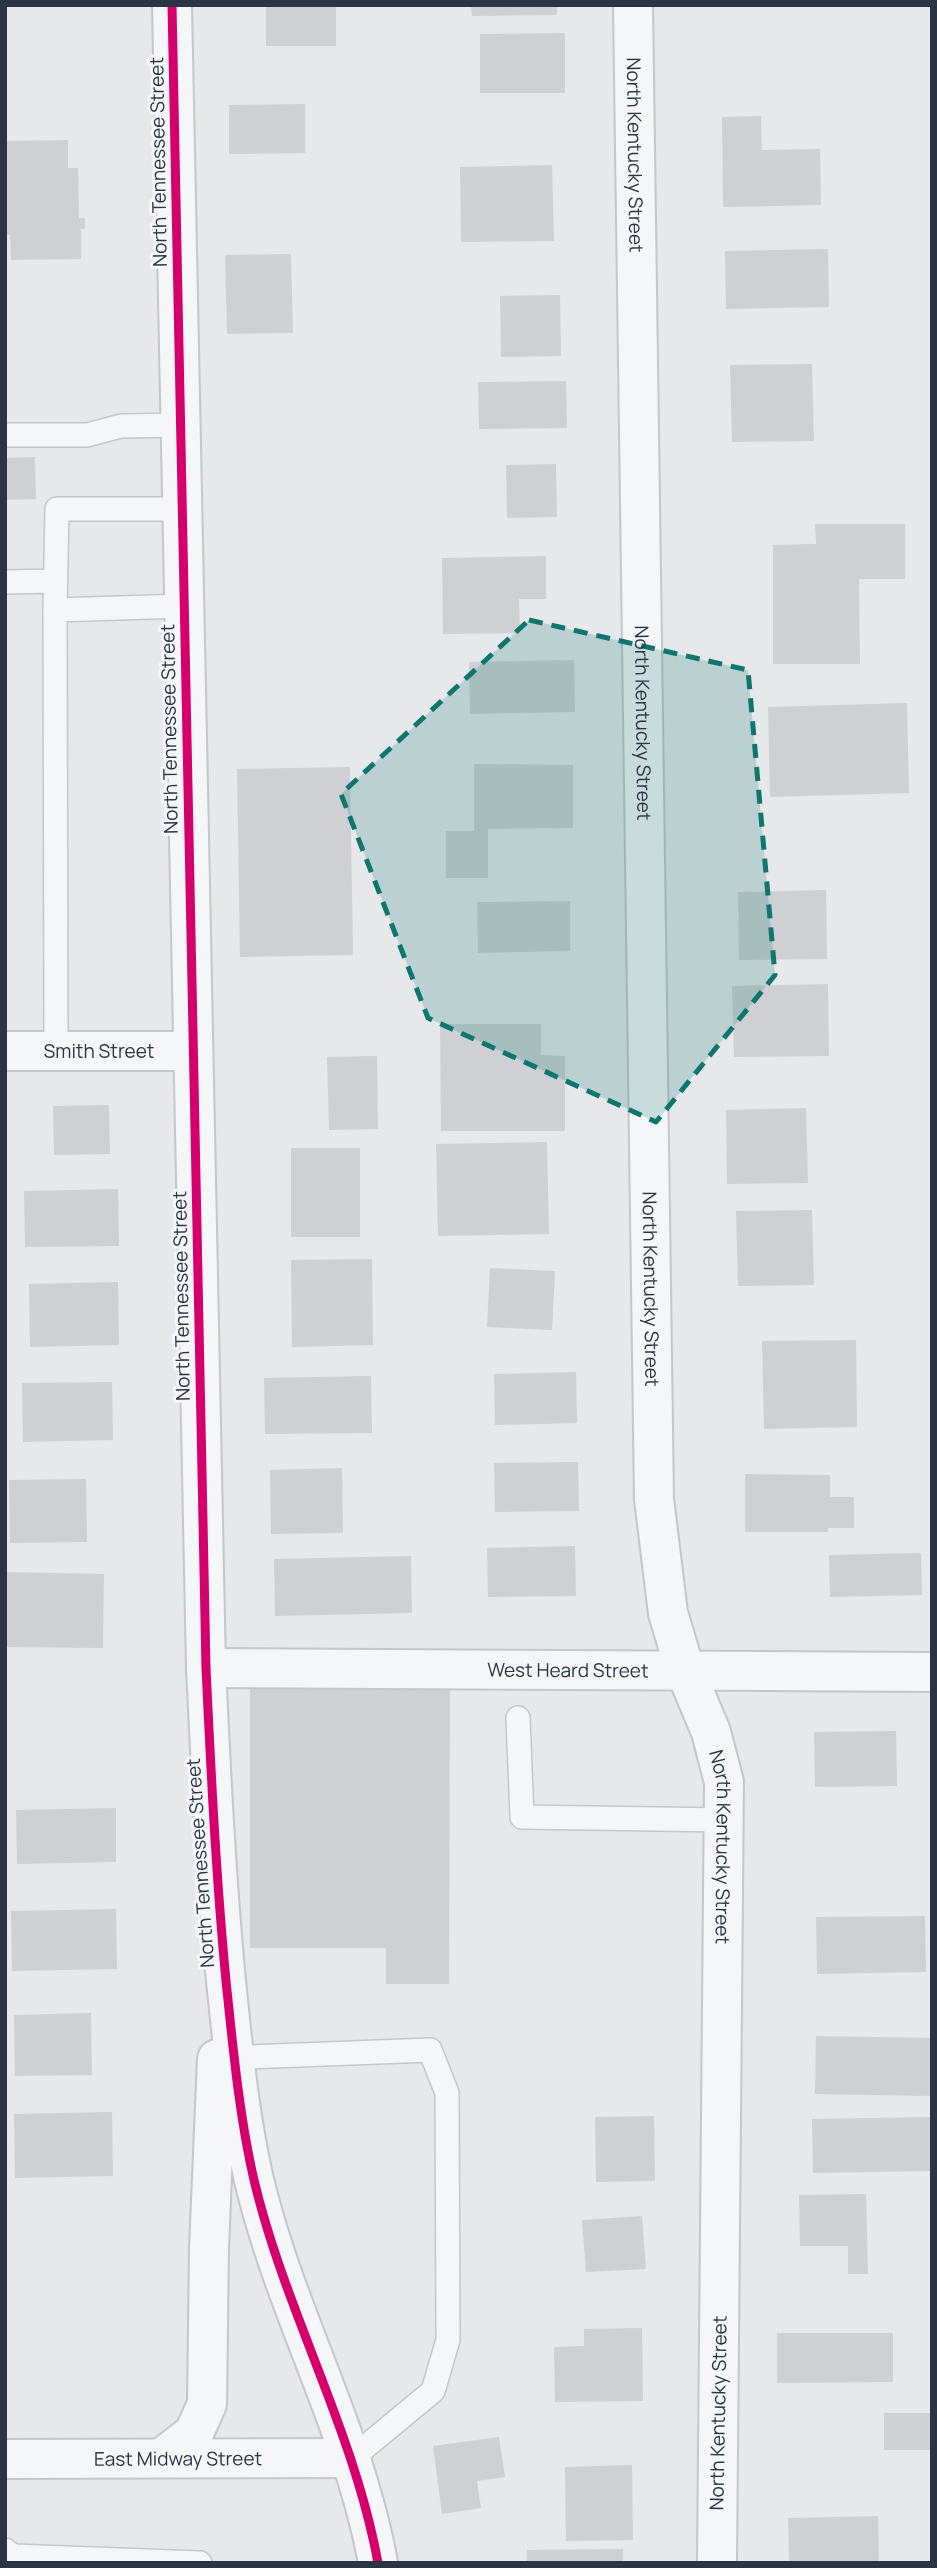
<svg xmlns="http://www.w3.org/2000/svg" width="937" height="2568" font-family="Manrope,sans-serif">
<rect width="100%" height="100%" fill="#e6e8ea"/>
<path fill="#ced0d3" d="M 266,5 L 336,5 L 336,46 L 266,46 Z
M 471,5 L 557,5 L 557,15 L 472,16 Z
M 565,33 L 565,93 L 480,93 L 480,34 Z
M 305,104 L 305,153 L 229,154 L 229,105 Z
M 761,116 L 762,150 L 820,149 L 821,205 L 723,207 L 722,117 Z
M 68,140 L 68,168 L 78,168 L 79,218 L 85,218 L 85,229 L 81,229 L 81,259 L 11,260 L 10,235 L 5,235 L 7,141 Z
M 552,165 L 554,241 L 461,242 L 460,167 Z
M 828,249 L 829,307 L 726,309 L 725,251 Z
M 291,254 L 293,333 L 227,334 L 225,255 Z
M 560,295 L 561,356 L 501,357 L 500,296 Z
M 812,364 L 814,441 L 732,442 L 730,365 Z
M 566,381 L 567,428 L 479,429 L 478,382 Z
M 35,457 L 36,499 L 5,500 L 5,458 Z
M 556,464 L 557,517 L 507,518 L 506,465 Z
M 815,524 L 905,524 L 905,579 L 859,579 L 860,664 L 773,664 L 773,545 L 816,544 Z
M 546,556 L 546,599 L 519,599 L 520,633 L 443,634 L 442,558 Z
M 574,660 L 575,712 L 470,714 L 469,662 Z
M 907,703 L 909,793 L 770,797 L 768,707 Z
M 474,764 L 573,765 L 573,828 L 488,829 L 488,878 L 446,878 L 446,831 L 474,831 Z
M 350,767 L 353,955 L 240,957 L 237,769 Z
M 826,890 L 827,959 L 739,960 L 738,892 Z
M 570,901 L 570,951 L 478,953 L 477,902 Z
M 828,984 L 829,1056 L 734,1057 L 732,986 Z
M 440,1024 L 541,1024 L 541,1055 L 565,1056 L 565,1131 L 441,1131 Z
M 377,1056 L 378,1129 L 329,1130 L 327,1057 Z
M 109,1105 L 110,1154 L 54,1155 L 53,1106 Z
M 806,1108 L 808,1183 L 727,1184 L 726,1110 Z
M 547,1142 L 549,1234 L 438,1236 L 436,1144 Z
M 291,1148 L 360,1148 L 360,1237 L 291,1237 Z
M 118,1189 L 119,1246 L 25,1247 L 24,1191 Z
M 812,1210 L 814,1285 L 738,1286 L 736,1211 Z
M 372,1259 L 373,1345 L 292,1347 L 291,1260 Z
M 490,1268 L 555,1271 L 552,1330 L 487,1327 Z
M 118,1282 L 119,1345 L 30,1347 L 29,1284 Z
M 856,1340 L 857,1427 L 764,1429 L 762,1341 Z
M 576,1372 L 577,1423 L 495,1425 L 494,1374 Z
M 371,1376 L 372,1433 L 265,1434 L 264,1378 Z
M 112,1382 L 113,1440 L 23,1442 L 22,1383 Z
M 578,1462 L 579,1511 L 495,1512 L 494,1463 Z
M 342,1468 L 343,1533 L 271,1534 L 270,1470 Z
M 745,1474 L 830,1475 L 830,1497 L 854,1497 L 854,1528 L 828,1528 L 828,1532 L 745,1532 Z
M 86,1479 L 87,1542 L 10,1543 L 9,1480 Z
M 575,1546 L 576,1596 L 488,1597 L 487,1548 Z
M 921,1553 L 922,1595 L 830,1597 L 829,1555 Z
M 411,1556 L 412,1613 L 275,1616 L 274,1559 Z
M 5,1572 L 104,1574 L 103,1648 L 5,1647 Z
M 250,1687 L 450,1688 L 449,1984 L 386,1984 L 386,1948 L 250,1948 Z
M 896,1731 L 897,1786 L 815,1787 L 814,1732 Z
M 116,1808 L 116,1862 L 17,1864 L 16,1810 Z
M 116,1909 L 117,1969 L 12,1971 L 11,1911 Z
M 925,1916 L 926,1972 L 817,1974 L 816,1917 Z
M 91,2013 L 92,2075 L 15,2076 L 14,2015 Z
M 816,2036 L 932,2038 L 932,2096 L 815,2094 Z
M 112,2112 L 113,2176 L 15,2178 L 14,2114 Z
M 654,2116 L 655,2181 L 596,2182 L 595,2117 Z
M 932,2117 L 932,2171 L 813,2173 L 812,2119 Z
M 866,2194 L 868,2274 L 848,2274 L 848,2246 L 800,2246 L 799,2195 Z
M 642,2216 L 646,2269 L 586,2272 L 582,2220 Z
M 642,2328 L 643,2401 L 555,2402 L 554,2347 L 584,2346 L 584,2329 Z
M 777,2333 L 893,2333 L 893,2382 L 777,2383 Z
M 884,2413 L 930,2413 L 930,2450 L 884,2450 Z
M 499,2437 L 505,2477 L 477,2481 L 481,2508 L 442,2514 L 433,2446 Z
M 632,2465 L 633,2540 L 566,2541 L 565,2467 Z
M 878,2516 L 879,2563 L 789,2563 L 788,2518 Z
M 623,2549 L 623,2563 L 527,2563 L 527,2550 Z"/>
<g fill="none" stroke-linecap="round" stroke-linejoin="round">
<g stroke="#c4c6c8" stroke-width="26">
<path id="service" d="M 5,435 L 87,435 L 121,426 L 181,425
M 5,582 L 55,581
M 55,610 L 57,509 L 182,509
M 56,1051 L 55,610 L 184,606
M 518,1718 L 522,1817 L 724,1820
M 224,2058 L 430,2050 L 447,2093 L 448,2340 L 433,2391 L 352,2458
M 5,2550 L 13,2556 L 200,2563"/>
</g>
<g stroke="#c4c6c8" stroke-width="42">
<g id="minor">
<path id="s1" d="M 633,5 L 654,1499 L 668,1613 L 685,1670 L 711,1732 L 724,1782 L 717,2563"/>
<path id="s2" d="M 5,1051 L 193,1051"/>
<path id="s3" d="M 206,1668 L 932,1672"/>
<path id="s4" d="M 5,2459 L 352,2458"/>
</g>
</g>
<g stroke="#c4c6c8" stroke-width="42">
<path id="tertiary" d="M 172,5 L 206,1668 C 211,1773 216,1876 226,1981 C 233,2047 239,2115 254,2180 C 285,2311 354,2430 378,2563
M 163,2457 L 194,2433 L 207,2404 L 209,2248 L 217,2059"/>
</g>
<use href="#service" stroke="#f5f6f7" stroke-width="23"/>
<use href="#minor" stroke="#f5f6f7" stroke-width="38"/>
<use href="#tertiary" stroke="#f5f6f7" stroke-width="38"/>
<g stroke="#f4f6f9" stroke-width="13">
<path id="cycleway" d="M 172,5 L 206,1668 C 211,1773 216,1876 226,1981 C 233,2047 239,2115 254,2180 C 285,2311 354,2430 378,2563"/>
</g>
<use href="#cycleway" stroke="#d6006c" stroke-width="9"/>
</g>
<path fill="#0f766e" fill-opacity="0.2" stroke="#0f766e" stroke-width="5" stroke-dasharray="14 9" stroke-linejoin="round" d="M 529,620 L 748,670 L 775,975 L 656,1122 L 428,1018 L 341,794 Z"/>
<g text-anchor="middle" stroke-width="6" stroke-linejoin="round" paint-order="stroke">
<g font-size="19" fill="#2b3445" stroke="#f4f6f9">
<text dy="7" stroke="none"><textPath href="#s1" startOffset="150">North Kentucky Street</textPath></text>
<text transform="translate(158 162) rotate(-91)" y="7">North Tennessee Street</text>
<text dy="7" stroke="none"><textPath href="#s1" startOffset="718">North Kentucky Street</textPath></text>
<text transform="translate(169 729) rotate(-91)" y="7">North Tennessee Street</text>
<text dy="7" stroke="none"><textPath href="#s2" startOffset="94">Smith Street</textPath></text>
<text dy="7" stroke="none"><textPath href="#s1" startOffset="1284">North Kentucky Street</textPath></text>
<text transform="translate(181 1296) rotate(-91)" y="7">North Tennessee Street</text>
<text dy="7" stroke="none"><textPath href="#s3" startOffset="362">West Heard Street</textPath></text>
<text dy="7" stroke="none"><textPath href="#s1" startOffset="1852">North Kentucky Street</textPath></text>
<text transform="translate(200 1863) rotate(-94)" y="7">North Tennessee Street</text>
<text transform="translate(718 2413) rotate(-89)" y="7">North Kentucky Street</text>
<text dy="7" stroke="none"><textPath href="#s4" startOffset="173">East Midway Street</textPath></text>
</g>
</g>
<rect width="937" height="2568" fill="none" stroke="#2b3445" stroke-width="14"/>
</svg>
